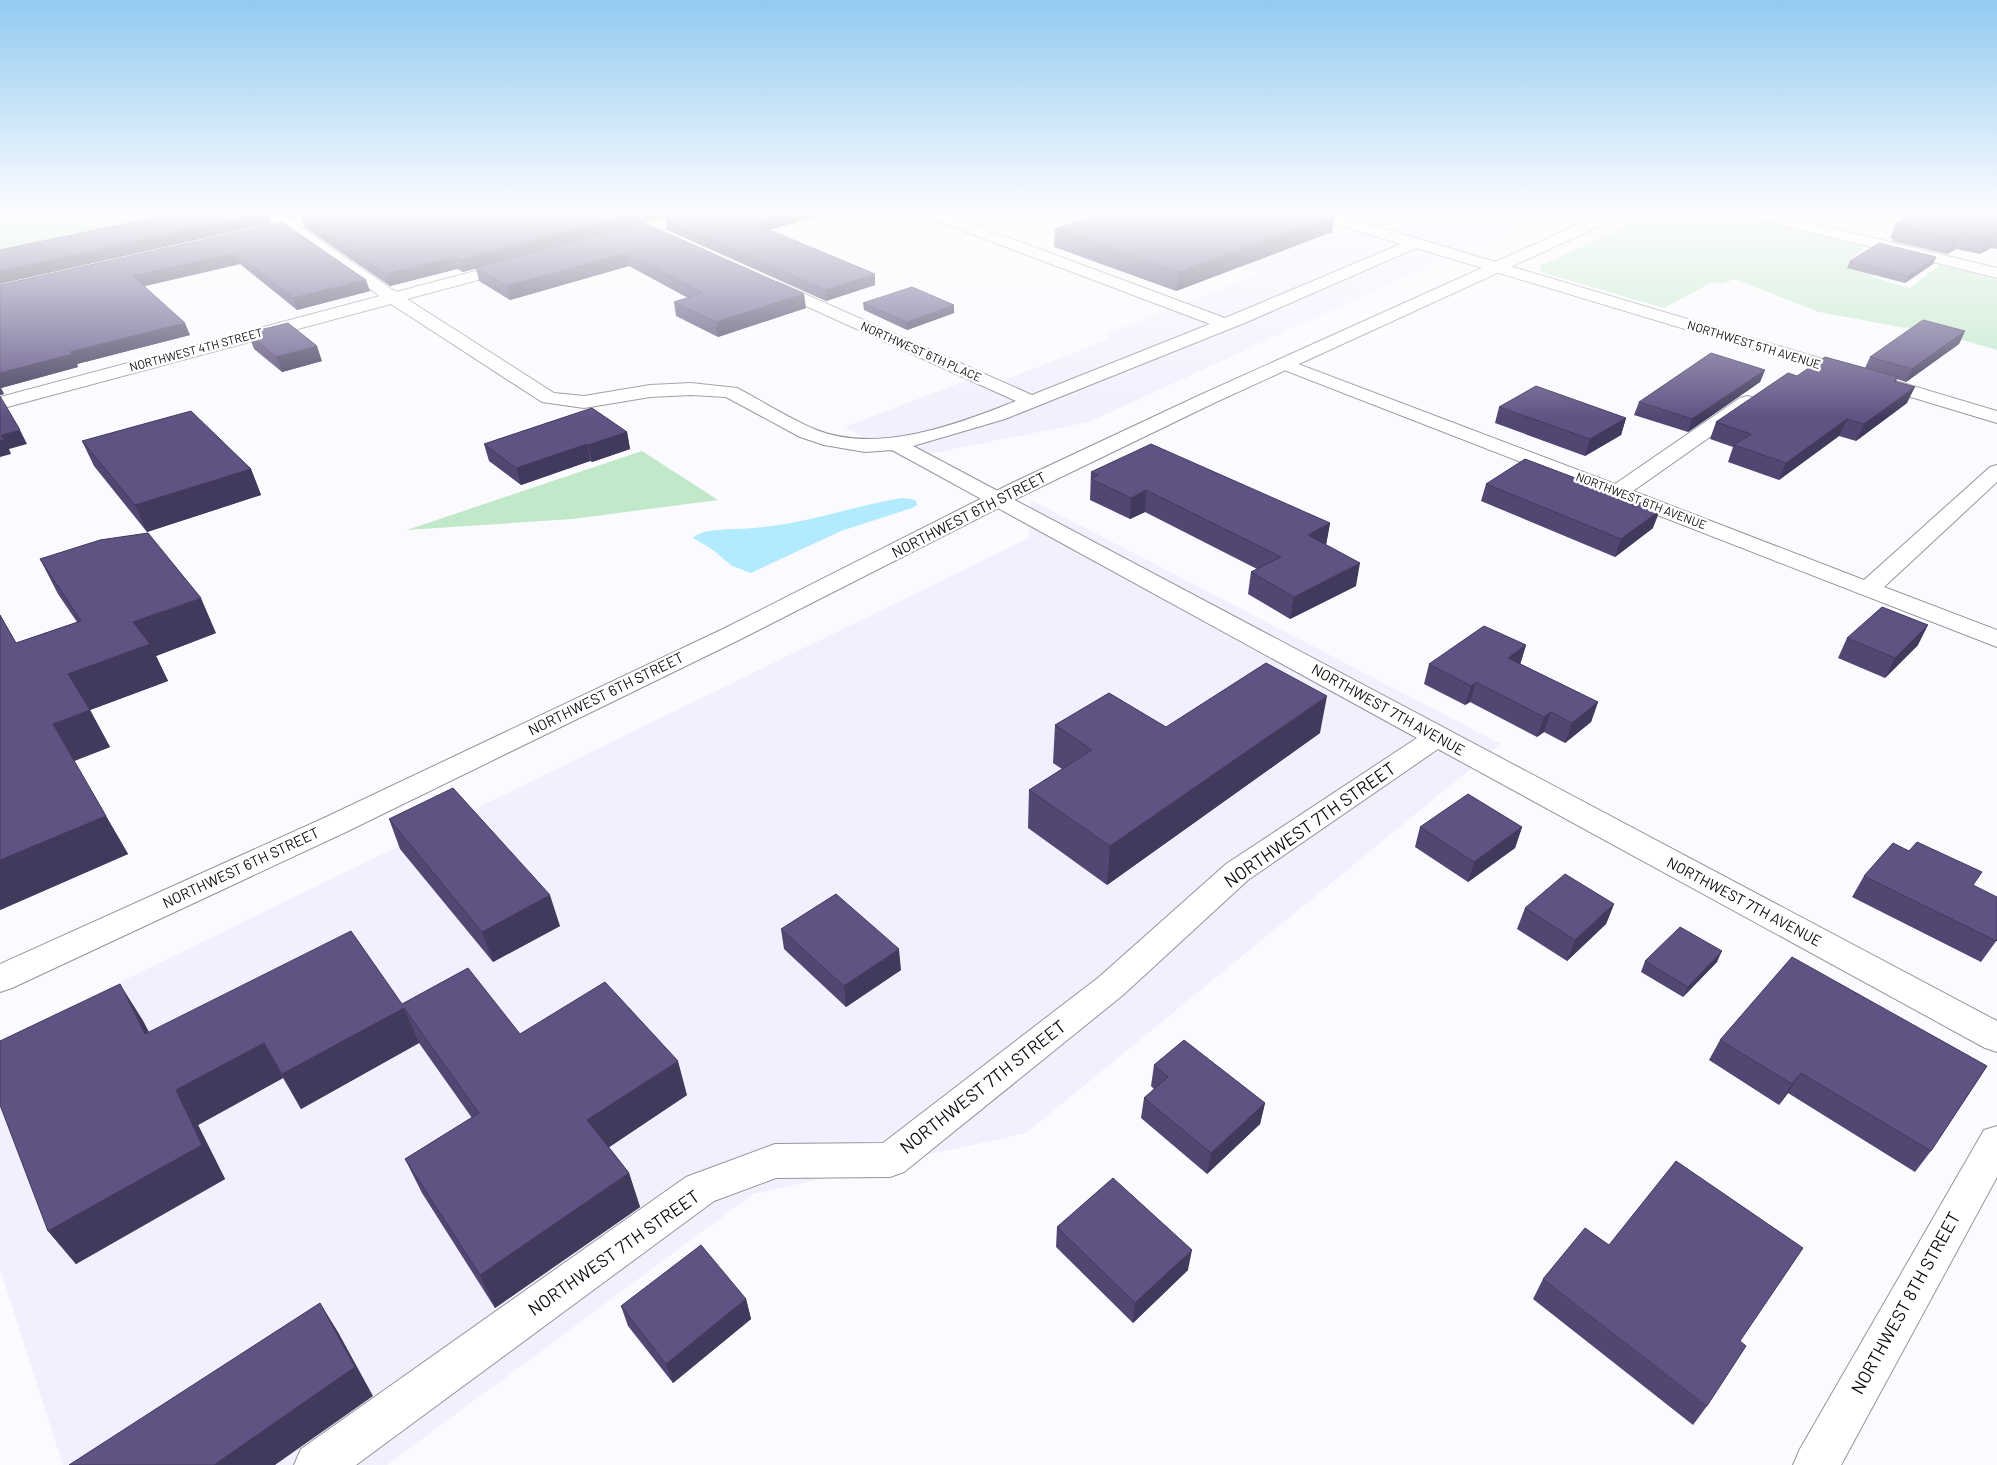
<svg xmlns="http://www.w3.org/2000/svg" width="1997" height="1465" font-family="Barlow,sans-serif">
<rect width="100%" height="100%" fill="#fbfaff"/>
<path fill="#f2effe" d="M 1082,212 L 1558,212 L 1445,258 L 1089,422 L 903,459 L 845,427 L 970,379 L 997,383 L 1111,338 L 1104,335 L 1260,274 L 1078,214 Z
M 1031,500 L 1501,744 L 1026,1133 L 753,1194 L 387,1465 L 63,1465 L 0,1269 L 0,1041 L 1029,538 Z"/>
<path fill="#c2e8ca" d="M 0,212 L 163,212 L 169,217 L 0,252 Z
M 1656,212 L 1730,212 L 1868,246 L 1849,259 L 1885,268 L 1872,277 L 1910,288 L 1939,265 L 1997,280 L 1997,350 L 1959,339 L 1916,330 L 1819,312 L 1734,279 L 1723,284 L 1713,282 L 1664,308 L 1541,272 L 1540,266 Z
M 642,451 L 718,500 L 572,519 L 407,530 Z"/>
<path fill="#b2eafe" d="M 901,498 L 912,499 L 916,501 L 917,505 L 912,508 L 841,531 L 751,573 L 732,566 L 713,550 L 693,538 C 703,527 739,530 754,528 C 804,524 851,507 901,498 Z"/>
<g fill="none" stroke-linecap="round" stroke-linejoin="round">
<g stroke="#96959c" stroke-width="2">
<path id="minor" d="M 261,212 L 278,212 L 396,292 L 513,261 L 519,263 L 521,266 L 519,269 L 407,299 L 554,393 L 584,396 L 650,385 L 691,383 L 737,388 C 762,401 787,417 814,429 C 876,455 956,425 1016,401 L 766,288 L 764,285 L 766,282 L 778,282 L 1032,395 L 1210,324 L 921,215 L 919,212 L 940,212 L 1225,318 L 1401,244 L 1306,215 L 1304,212 L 1328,212 L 1997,411 L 1997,423 L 1416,248 L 1247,322 L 1005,419 L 913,446 L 1997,1021 L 1997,1052 L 1985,1048 L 1438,749 L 1248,880 L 1123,995 L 904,1172 L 890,1177 L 776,1178 L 714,1201 L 356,1465 L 294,1465 L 301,1449 L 686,1177 L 775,1144 L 883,1143 L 1099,977 L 1226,864 L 1417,738 L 892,450 L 865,452 L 824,445 L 800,437 L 726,397 L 691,395 L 650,397 L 584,408 L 542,402 L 391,304 L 0,409 L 0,397 L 380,296 Z
M 692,212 L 717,212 L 715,215 L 617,241 L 612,240 L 610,237 L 612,234 Z
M 1740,212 L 1766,212 L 1997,268 L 1997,278 L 1742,215 Z
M 1285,359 L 1615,484 L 1740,398 L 1747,396 L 1754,398 L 1757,402 L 1754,406 L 1633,491 L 1864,580 L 1990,467 L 1997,465 L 1997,482 L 1884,587 L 1997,630 L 1997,647 L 1279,368 L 1276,364 L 1279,360 Z
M 1997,1126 L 1997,1177 L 1841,1465 L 1793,1465 L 1800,1449 L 1984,1130 Z"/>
</g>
<g stroke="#96959c" stroke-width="2">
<path id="tertiary" d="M 1606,212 L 1626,212 L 1624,215 L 1214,403 L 1028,493 L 741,639 L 346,832 L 12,988 L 0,992 L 0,964 L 324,818 L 723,629 L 1012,483 L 1200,395 Z"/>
</g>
<use href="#minor" fill="#fff" fill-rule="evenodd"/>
<use href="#tertiary" fill="#fff" fill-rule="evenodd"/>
</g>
<path fill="#524772" d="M 281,212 L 318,212 L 291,219 Z
M 1881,212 L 1997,212 L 1997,249 L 1991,248 L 1980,254 L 1956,249 L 1947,254 L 1892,241 L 1893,239 L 1890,238 L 1896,223 L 1905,218 Z
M 301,217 L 644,223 L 806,308 L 718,337 L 676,316 L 674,302 L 688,298 L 629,266 L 510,300 L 479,281 L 476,268 L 463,272 L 457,269 L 390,286 L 305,228 Z
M 665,220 L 770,230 L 875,285 L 826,301 L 667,230 Z
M 282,222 L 370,291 L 297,310 L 240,264 L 144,286 L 190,335 L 77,364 L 78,367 L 1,388 L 4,394 L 0,395 L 0,285 Z
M 1055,229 L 1332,232 L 1176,291 L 1054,247 Z
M 1936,257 L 1933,264 L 1905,283 L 1847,268 L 1850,261 Z
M 863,303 L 954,305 L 954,313 L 907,330 L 864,310 Z
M 1965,331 L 1959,344 L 1906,382 L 1897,379 L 1896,381 L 1907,403 L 1856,441 L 1839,436 L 1779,480 L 1728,462 L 1733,447 L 1710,439 L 1716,422 L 1797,376 L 1865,368 L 1870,357 Z
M 248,333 L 322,361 L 282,372 L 254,349 Z
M 1765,370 L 1760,382 L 1688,432 L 1634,415 L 1639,402 Z
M 1499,407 L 1626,418 L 1621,435 L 1585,456 L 1495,423 Z
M 627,432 L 630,449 L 592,462 L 590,461 L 521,485 L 489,461 L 484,444 Z
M 82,441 L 251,469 L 261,495 L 147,532 L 94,466 Z
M 1091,472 L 1330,523 L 1326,545 L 1356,586 L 1290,619 L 1248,594 L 1251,572 L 1257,569 L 1145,512 L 1130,519 L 1090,500 Z
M 1486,484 L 1653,528 L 1615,557 L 1481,501 Z
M 40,559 L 216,633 L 156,656 L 168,681 L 90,710 L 110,747 L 74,761 L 128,854 L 0,910 L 0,615 L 16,643 L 77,622 L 58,594 Z
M 1847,638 L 1918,645 L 1885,678 L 1838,658 Z
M 1526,645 L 1520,664 L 1598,702 L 1591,722 L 1565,743 L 1544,732 L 1537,737 L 1470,702 L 1465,705 L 1424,684 L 1429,664 Z
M 1055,725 L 1166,727 L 1320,733 L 1107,885 L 1028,828 L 1029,790 L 1062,769 L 1053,763 Z
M 389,819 L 560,926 L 493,962 L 400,849 Z
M 1420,827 L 1522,827 L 1515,848 L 1468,882 L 1415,847 Z
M 1864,876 L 1973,885 L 1997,940 L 1981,962 L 1852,897 Z
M 1614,904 L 1606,924 L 1567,961 L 1517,929 L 1525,908 Z
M 781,929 L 901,970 L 846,1007 L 784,949 Z
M 1645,961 L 1717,962 L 1683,997 L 1641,972 Z
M 402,1004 L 520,1034 L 687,1095 L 609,1147 L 629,1173 L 640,1207 L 495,1308 L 422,1193 L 405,1159 L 472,1118 L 419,1043 L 301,1109 L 283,1078 L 198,1125 L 225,1179 L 76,1264 L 48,1231 L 142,1019 L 149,1032 Z
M 1720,1040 L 1987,1066 L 1931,1151 L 1915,1172 L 1788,1093 L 1779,1105 L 1709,1060 Z
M 1154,1065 L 1265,1103 L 1260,1124 L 1207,1174 L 1141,1118 L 1144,1098 L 1154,1089 L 1151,1086 Z
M 1057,1227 L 1188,1270 L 1133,1323 L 1056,1247 Z
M 1543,1279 L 1707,1406 L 1693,1425 L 1533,1299 Z
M 746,1299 L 751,1319 L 673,1383 L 628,1326 L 621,1306 Z"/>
<path fill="#423a5c" d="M 268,212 L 272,223 L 0,284 L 0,271 Z
M 289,212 L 318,212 L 291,219 Z
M 641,212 L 683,212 L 463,272 L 460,260 Z
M 793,212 L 832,212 L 755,234 L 753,223 Z
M 1335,215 L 1332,232 L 1176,291 L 1178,272 Z
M 1962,233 L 1956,249 L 1947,254 L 1954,239 Z
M 1997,233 L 1991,248 L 1980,254 L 1987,239 Z
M 236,253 L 240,264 L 137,288 L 133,276 Z
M 626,253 L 629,266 L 510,300 L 507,286 Z
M 454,257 L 457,269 L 390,286 L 386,274 Z
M 1936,257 L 1933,264 L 1905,283 L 1908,276 Z
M 875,274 L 875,285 L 826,301 L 825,290 Z
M 366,280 L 370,291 L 297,310 L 293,298 Z
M 804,294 L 806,308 L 718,337 L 716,322 Z
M 954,305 L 954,313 L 907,330 L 907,322 Z
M 185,323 L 190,335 L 77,364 L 78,367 L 1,388 L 4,394 L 0,395 L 0,373 L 70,352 Z
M 1965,331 L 1959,344 L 1906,382 L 1912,369 Z
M 317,346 L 322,361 L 282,372 L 276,357 Z
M 1765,370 L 1760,382 L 1688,432 L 1692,419 Z
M 1915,387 L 1907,403 L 1856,441 L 1864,424 Z
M 1626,418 L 1621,435 L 1585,456 L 1590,439 Z
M 1847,419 L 1839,436 L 1779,480 L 1786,463 Z
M 20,430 L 27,444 L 9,449 L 11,454 L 0,457 L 0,441 L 1,435 Z
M 627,432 L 630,449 L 592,462 L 588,445 Z
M 587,444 L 590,461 L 521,485 L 516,468 Z
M 251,469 L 261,495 L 147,532 L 135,505 Z
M 1146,490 L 1145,512 L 1130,519 L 1131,498 Z
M 1660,510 L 1653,528 L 1615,557 L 1621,539 Z
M 1330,523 L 1326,545 L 1304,557 L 1308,535 Z
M 1360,563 L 1356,586 L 1290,619 L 1294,597 Z
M 201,598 L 216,633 L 156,656 L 168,681 L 90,710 L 110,747 L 74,761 L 53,724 L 68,674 L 133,622 Z
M 1928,625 L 1918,645 L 1885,678 L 1895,658 Z
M 1526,645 L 1520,665 L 1508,658 Z
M 1476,682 L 1470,702 L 1465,705 L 1471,686 Z
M 1327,696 L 1320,733 L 1107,885 L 1110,846 Z
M 1598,702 L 1591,722 L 1565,743 L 1572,723 Z
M 1551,712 L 1544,732 L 1537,737 L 1544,717 Z
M 106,816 L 128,854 L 0,910 L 0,860 Z
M 1522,827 L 1515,848 L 1468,882 L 1474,862 Z
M 550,895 L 560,926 L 493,962 L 482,932 Z
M 1614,904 L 1606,924 L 1567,961 L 1575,940 Z
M 899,949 L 901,970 L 846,1007 L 844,986 Z
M 1722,951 L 1717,962 L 1683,997 L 1688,987 Z
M 120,984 L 142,1019 L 167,1068 L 145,1034 Z
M 404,1008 L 419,1043 L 301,1109 L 282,1074 Z
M 264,1043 L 283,1078 L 198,1125 L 225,1179 L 76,1264 L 48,1231 L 176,1090 Z
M 678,1061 L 687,1095 L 599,1154 L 587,1120 Z
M 1801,1073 L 1788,1093 L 1779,1105 L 1792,1084 Z
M 1265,1103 L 1260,1124 L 1207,1174 L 1211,1153 Z
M 629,1173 L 640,1207 L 495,1308 L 480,1275 Z
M 1192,1250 L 1188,1270 L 1133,1323 L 1135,1303 Z
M 746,1299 L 751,1319 L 673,1383 L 666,1364 Z
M 320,1303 L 338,1332 L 373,1396 L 275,1465 L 214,1465 Z"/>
<path fill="#5f5384" stroke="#423a5c" d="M 181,212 L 267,212 L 0,271 L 0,250 Z
M 322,212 L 641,212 L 460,260 L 454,257 L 386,274 L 301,217 Z
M 691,212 L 793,212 L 753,223 L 875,274 L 825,290 L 665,220 Z
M 1108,212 L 1328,212 L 1335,215 L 1178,272 L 1055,229 Z
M 1915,212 L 1997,212 L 1997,233 L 1987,239 L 1962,233 L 1954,239 L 1898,225 L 1900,224 L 1896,223 Z
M 282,222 L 366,280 L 293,298 L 236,253 L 133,276 L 185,323 L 70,352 L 73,354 L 0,373 L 0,285 Z
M 644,223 L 804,294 L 716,322 L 674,302 L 703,293 L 626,253 L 507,286 L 475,268 Z
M 1879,243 L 1936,257 L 1908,276 L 1850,261 Z
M 912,287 L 954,305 L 907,322 L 863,303 Z
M 1923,320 L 1965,331 L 1912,369 L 1870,357 Z
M 288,323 L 317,346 L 276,357 L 248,333 Z
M 1711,353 L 1765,370 L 1692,419 L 1639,402 Z
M 1825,357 L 1898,377 L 1894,381 L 1915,387 L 1864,424 L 1847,419 L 1786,463 L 1734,445 L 1751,434 L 1716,422 L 1788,373 L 1797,376 Z
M 1536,386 L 1626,418 L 1590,439 L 1499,407 Z
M 0,396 L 20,430 L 1,435 L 4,440 L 0,441 Z
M 592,408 L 627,432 L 588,445 L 587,444 L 516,468 L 484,444 Z
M 191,411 L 251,469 L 135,505 L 82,441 Z
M 1151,444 L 1330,523 L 1308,535 L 1360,563 L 1294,597 L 1251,572 L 1281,557 L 1146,490 L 1131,498 L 1091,479 L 1098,475 L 1091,472 Z
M 1525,459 L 1660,510 L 1621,539 L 1486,484 Z
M 148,533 L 201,598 L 133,622 L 150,644 L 68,674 L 90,710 L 53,724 L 106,816 L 0,860 L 0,615 L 16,643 L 81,621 L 40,559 L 100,540 Z
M 1882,607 L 1928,625 L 1895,658 L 1847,638 Z
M 1484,626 L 1526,645 L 1508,658 L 1598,702 L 1572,723 L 1551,712 L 1544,717 L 1476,682 L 1471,686 L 1429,664 Z
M 1266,663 L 1327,696 L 1110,846 L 1029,790 L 1092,750 L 1055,725 L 1109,693 L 1166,727 Z
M 453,788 L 550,895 L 482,932 L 389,819 Z
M 1468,794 L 1522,827 L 1474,862 L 1420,827 Z
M 1917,842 L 1982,872 L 1973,885 L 1997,897 L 1997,940 L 1996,941 L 1864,876 L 1893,843 L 1909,851 Z
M 1565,874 L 1614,904 L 1575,940 L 1525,908 Z
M 836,894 L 899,949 L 844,986 L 781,929 Z
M 1680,927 L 1722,951 L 1688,987 L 1645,961 Z
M 351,931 L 402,1004 L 468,968 L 520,1034 L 605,982 L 678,1061 L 587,1120 L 629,1173 L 480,1275 L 405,1159 L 479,1113 L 404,1008 L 282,1074 L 264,1043 L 176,1090 L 202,1145 L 48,1231 L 0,1105 L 0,1041 L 120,984 L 145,1034 Z
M 1792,957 L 1987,1066 L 1931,1151 L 1801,1073 L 1792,1084 L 1720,1040 Z
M 1184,1040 L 1265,1103 L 1211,1153 L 1144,1098 L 1168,1077 L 1154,1065 Z
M 1676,1161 L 1803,1248 L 1740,1341 L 1746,1346 L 1707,1406 L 1543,1279 L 1585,1228 L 1609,1245 Z
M 1113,1178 L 1192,1250 L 1135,1303 L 1057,1227 Z
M 701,1245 L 746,1299 L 666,1364 L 621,1306 Z
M 320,1303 L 355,1367 L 214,1465 L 69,1465 Z"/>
<linearGradient id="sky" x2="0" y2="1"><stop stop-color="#92caf1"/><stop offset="0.51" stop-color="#fdfdff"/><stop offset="1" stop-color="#fdfdff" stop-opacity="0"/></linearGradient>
<rect width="1997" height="418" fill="url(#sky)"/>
<g text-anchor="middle" stroke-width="5" stroke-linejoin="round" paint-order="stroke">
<g font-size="12" fill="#0d0d0f" stroke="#fff">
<text transform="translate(1754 345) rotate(17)" y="4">NORTHWEST 5TH AVENUE</text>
<text transform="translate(196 350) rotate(-15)" y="4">NORTHWEST 4TH STREET</text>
<text transform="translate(921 352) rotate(24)" y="4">NORTHWEST 6TH PLACE</text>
<text transform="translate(1641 501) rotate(21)" y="4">NORTHWEST 6TH AVENUE</text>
</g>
<g font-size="15" fill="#0d0d0f" stroke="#fff">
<text transform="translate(969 515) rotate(-27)" y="5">NORTHWEST 6TH STREET</text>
<text transform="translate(606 694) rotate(-26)" y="5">NORTHWEST 6TH STREET</text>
<text transform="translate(1388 710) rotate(29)" y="5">NORTHWEST 7TH AVENUE</text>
<text transform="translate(241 868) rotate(-25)" y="5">NORTHWEST 6TH STREET</text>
<text transform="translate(1744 902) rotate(28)" y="5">NORTHWEST 7TH AVENUE</text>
</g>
<g font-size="18" fill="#0d0d0f" stroke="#fff">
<text transform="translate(1310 825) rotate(-35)" y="6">NORTHWEST 7TH STREET</text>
<text transform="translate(983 1087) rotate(-38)" y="6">NORTHWEST 7TH STREET</text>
<text transform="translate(614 1253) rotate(-35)" y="6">NORTHWEST 7TH STREET</text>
<text transform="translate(1906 1303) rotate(-61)" y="6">NORTHWEST 8TH STREET</text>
</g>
</g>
</svg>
